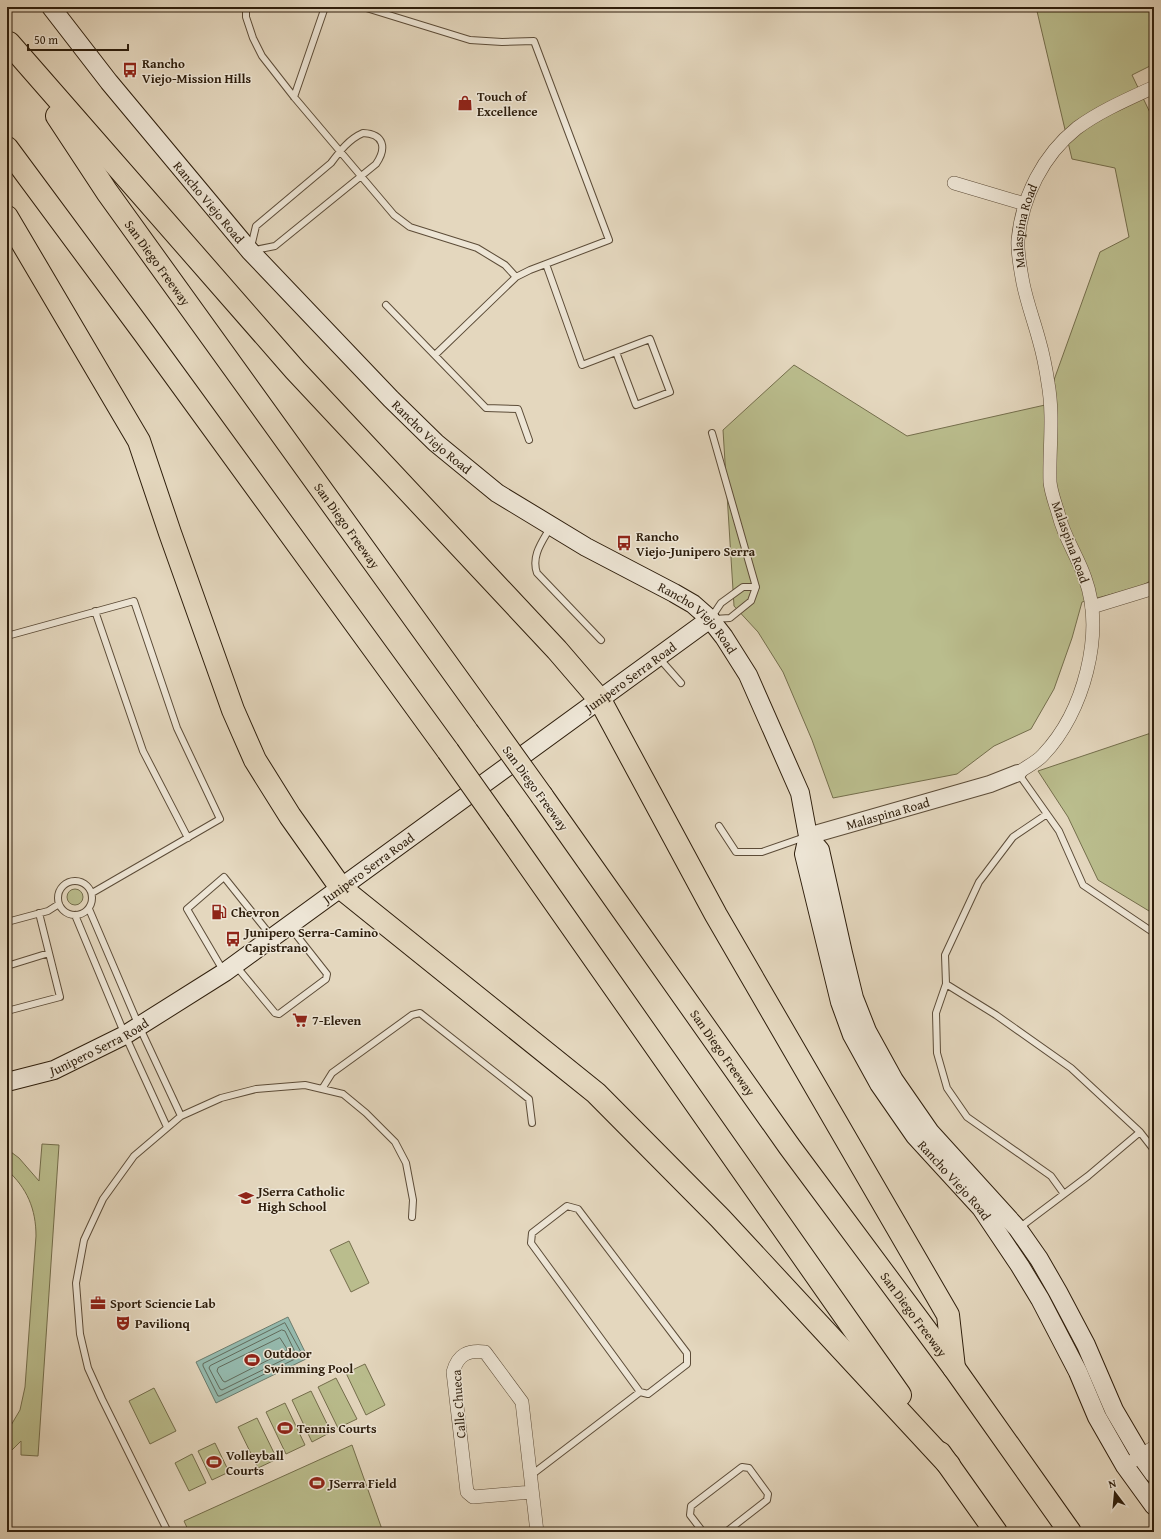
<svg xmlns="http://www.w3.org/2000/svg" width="1161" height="1539" font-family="'Gentium Book Plus',serif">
<rect width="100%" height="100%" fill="#e4d7be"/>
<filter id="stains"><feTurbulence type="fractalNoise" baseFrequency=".005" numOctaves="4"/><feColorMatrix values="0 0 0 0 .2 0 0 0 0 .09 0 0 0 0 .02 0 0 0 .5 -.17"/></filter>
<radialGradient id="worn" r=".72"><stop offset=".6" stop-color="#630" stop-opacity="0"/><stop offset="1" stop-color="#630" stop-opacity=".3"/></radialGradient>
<path fill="#babd8d" stroke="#746e4c" d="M 1036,7 L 1154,7 L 1154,64 L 1132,75 L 1154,121 L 1154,579 L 1139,587 L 1082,602 L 1072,638 L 1054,689 L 1031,729 L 994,746 L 957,774 L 833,798 L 812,740 L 783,672 L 758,632 L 734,606 L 723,430 L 794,365 L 907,436 L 1045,405 L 1100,252 L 1129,237 L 1115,168 L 1072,159 Z
M 1154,732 L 1154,914 L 1098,880 L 1068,817 L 1038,771 Z
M67 897a8 8 0 1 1 16 0a8 8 0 1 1-16 0Z
M 42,1144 L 59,1145 L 38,1456 L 21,1455 L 21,1441 L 7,1455 L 7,1432 L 20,1410 L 25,1387 L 36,1236 C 36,1209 27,1188 7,1170 L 7,1149 L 19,1158 L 39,1181 Z
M 349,1241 L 369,1283 L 351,1292 L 330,1250 Z
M 365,1364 L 385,1405 L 366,1415 L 346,1373 Z
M 336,1378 L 357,1419 L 338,1428 L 318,1387 Z
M 154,1388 L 176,1431 L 150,1444 L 129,1401 Z
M 311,1391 L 331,1432 L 312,1442 L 292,1400 Z
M 285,1403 L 305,1445 L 286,1454 L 266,1412 Z
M 257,1418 L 277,1459 L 258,1468 L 238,1427 Z
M 215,1443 L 229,1472 L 212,1480 L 198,1451 Z
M 352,1445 L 383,1532 L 189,1532 L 184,1521 Z
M 192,1454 L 206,1483 L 189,1491 L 175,1463 Z"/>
<path fill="#95baae" stroke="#6c7c6d" d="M 288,1317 L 308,1358 L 216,1403 L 196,1362 Z"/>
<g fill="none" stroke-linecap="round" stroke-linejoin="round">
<path stroke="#626c5d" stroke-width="1" d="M 285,1323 L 302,1354 L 301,1356 L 220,1396 L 218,1396 L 203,1366 L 203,1364 Z
M 282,1330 L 285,1331 L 295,1352 L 295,1354 L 222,1390 L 220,1389 L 209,1368 L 210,1366 Z
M 280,1338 L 287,1349 L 286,1351 L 225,1382 L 223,1381 L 217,1371 L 218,1368 Z"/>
<g stroke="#5c4c38" stroke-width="8">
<path id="service" d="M 246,7 L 246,17 L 253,38 L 262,56 L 294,97 L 394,215 L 410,227 L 477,248 L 505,265 L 516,277
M 363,7 L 470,40 L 502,42 L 534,41 L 609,240 L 530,270 L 516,277 L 435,355
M 294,97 L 325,7
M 363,133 C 384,134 387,148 376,164 L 275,246 L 250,251 L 256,226 L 331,163 C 340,151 349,139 363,133 Z
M 546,264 L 582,365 L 650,339 L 670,392 L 636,405 L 616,352
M 386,305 L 486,408 L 518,409 L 529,440
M 712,433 L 756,587 L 751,601 L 730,618 L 714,619
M 550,528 C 542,542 531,556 537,573 L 601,640
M 95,611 L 143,751 L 188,838
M 711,618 L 721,603 L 743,587 L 756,587
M 7,636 L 134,601 L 177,728 L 220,819 L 92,893
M 659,658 L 681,683
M 1018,773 L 1059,831 L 1083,885 L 1154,933
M 1047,814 L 1013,837 L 979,882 L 945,955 L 946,984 L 996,1015 L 1071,1068 L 1140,1132 L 1154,1150
M 719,826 L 736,852 L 762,852 L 805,837
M58 898a17 17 0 1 1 34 0a17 17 0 1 1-34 0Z
M 89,909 L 139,1026 L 181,1116
M 75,915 L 125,1035 L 167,1127
M 7,922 L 48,911 L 59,904
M 7,966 L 49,953
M 236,966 L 275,1013 L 279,1014 L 326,979 L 327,974 L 290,927
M 224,972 L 187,909 L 224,877 L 272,937
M 946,984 L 936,1013 L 937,1053 L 947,1088 L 967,1117 L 1051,1176 L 1064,1194
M 7,1011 L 60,997 L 39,913
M 322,1089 L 332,1073 L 412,1015 L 420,1013 L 529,1099 L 532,1123
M 1019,1228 L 1088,1176 L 1140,1132
M 530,1476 L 640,1392 L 648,1394 L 687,1364 L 687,1353 L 578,1209 L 567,1206 L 532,1233 L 531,1243 L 640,1392
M 168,1532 L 102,1399 L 88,1368 L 80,1334 L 76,1283 L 84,1240 L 103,1199 L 134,1156 L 181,1116 L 221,1098 L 256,1089 L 305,1085 L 343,1094 L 366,1113 L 395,1142 L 406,1163 L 413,1200 L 412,1217
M 703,1532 L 690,1515 L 691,1506 L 742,1467 L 749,1468 L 768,1494 L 767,1500 L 726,1532"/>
</g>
<g stroke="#5c4c38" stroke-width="14">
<g id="minor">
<path d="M 954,183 L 1025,204"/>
<path d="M 1092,607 L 1154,588"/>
<path id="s1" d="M 1018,773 C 1026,767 1037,762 1043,755 C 1084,712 1105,633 1085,578 C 1078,557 1064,537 1059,516 C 1056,505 1051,493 1050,482 C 1049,449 1054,416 1048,383 C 1046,369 1043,354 1039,340 C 1034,321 1027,303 1023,283 C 1021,272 1017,252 1018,240 C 1022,197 1043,155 1077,128 C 1100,111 1128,99 1154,87"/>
<path d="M 1125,1466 L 1154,1447"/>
<path d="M 532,1492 L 473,1497 L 467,1492 L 453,1372 C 458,1354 468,1350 485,1352 L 522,1402 L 537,1532"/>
</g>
</g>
<g stroke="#5c4c38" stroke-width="18">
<g id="tertiary">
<path id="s2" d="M 808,836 L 990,784 L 1018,773"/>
</g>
</g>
<g stroke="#2e1e0c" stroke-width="20">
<g id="secondary">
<path id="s3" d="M 51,7 L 109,82 L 250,251 L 391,399 L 436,443 L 497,493 L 586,547 L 674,593 L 693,604 L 710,619 L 724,637 L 748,675 L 800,793 L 808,836 L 804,854 L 840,1002 L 852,1035 L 879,1084 L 915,1136 L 981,1208 L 1020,1266 L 1040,1299 L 1078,1372 L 1097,1417 L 1125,1466 L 1154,1506"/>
<path d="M 808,836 L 820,850 L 843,953 L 854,998 L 867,1031 L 894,1080 L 930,1132 L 1018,1229 L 1039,1259 L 1058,1292 L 1086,1345 L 1114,1410 L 1141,1456 L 1154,1474"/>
<path id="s4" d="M 7,1082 L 54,1070 L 125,1035 L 225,972 L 710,619"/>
</g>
</g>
<g stroke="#2e1e0c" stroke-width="24">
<g id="motorway">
<path d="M 9,43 L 295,370 L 557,650 L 600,700 L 716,915 L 948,1315 L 954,1368"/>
<path id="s5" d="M 57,116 L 107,192 L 486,718"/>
<path d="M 7,148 L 144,333 L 448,751"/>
<path d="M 7,217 L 139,441 L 170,533 L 233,710 L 255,760 L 290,816 L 341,888 L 596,1093 L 720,1218 L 949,1465"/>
<path id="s6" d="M 542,796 L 789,1146 L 954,1368 L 1070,1532"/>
<path d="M 499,823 L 900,1395"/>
<path d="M 940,1453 L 996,1532"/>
</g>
</g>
<use href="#service" stroke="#ede5d5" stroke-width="6"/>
<use href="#minor" stroke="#ede5d5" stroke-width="13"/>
<use href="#tertiary" stroke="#ede5d5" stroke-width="16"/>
<use href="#secondary" stroke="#ede5d5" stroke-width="18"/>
<use href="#motorway" stroke="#e4d7be" stroke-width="22"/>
<g stroke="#2e1e0c" stroke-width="24" stroke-linecap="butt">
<path id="motorway-bridge" d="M 486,718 L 542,796
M 448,751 L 499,823"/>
</g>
<use href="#motorway-bridge" stroke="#e4d7be" stroke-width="22"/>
</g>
<defs>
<g id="bus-bare" transform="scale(1.2)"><path d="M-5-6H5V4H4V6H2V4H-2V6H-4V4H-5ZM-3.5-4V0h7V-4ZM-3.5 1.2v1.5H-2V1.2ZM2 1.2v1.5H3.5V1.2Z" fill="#8f2418" stroke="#ede5d5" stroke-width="2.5" paint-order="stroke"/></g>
<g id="shop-bare" transform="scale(1.2)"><path d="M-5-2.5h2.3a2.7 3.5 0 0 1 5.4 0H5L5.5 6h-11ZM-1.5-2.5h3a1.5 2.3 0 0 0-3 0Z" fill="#8f2418" stroke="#ede5d5" stroke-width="2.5" paint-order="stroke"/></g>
<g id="fuel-bare" transform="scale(1.2)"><path d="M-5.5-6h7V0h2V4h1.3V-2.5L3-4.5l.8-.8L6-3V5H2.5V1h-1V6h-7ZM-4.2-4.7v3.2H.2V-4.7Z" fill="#8f2418" stroke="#ede5d5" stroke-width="2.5" paint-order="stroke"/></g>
<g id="supermarket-bare" transform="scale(1.2)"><path d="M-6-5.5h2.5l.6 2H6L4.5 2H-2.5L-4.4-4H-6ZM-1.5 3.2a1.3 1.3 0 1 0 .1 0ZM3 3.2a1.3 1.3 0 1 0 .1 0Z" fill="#8f2418" stroke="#ede5d5" stroke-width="2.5" paint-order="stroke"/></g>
<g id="school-bare" transform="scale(1.2)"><path d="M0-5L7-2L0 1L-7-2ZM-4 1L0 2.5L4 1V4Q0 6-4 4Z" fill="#8f2418" stroke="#ede5d5" stroke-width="2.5" paint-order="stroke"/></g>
<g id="office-bare" transform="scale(1.2)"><path d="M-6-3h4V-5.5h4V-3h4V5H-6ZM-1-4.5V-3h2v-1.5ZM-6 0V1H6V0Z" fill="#8f2418" stroke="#ede5d5" stroke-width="2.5" paint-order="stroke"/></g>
<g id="theatre-bare" transform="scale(1.2)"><path d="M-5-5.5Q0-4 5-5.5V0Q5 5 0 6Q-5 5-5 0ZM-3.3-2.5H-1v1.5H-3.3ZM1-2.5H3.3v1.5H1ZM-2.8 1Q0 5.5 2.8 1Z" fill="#8f2418" stroke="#ede5d5" stroke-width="2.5" paint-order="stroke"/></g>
<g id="stadium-bare" transform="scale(1.2)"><path d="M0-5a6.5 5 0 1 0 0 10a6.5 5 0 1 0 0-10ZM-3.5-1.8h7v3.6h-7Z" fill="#8f2418" stroke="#ede5d5" stroke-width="2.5" paint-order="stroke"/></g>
</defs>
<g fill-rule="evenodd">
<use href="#bus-bare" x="130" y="70"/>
<use href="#shop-bare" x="465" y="103"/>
<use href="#bus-bare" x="624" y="543"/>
<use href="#fuel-bare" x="219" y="912"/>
<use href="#bus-bare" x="233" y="939"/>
<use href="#supermarket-bare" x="300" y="1020"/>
<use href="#school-bare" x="246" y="1198"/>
<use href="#office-bare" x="98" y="1303"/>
<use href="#theatre-bare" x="123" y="1323"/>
<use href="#stadium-bare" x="252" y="1360"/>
<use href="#stadium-bare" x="285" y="1428"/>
<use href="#stadium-bare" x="214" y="1462"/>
<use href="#stadium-bare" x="317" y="1483"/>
</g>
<g text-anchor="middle" stroke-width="3" stroke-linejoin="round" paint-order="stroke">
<g font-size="13" font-weight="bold" fill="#2e1e0c" stroke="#ede5d5" text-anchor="start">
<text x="142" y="68">Rancho<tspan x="142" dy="15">Viejo-Mission Hills</tspan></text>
<text x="477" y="101">Touch of<tspan x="477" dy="15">Excellence</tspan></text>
<text x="636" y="541">Rancho<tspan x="636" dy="15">Viejo-Junipero Serra</tspan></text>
<text x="231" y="917">Chevron</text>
<text x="245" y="937">Junipero Serra-Camino<tspan x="245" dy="15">Capistrano</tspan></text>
<text x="312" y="1025">7-Eleven</text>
<text x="258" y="1196">JSerra Catholic<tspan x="258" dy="15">High School</tspan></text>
<text x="110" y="1308">Sport Sciencie Lab</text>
<text x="135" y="1328">Pavilionq</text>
<text x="264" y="1358">Outdoor<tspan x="264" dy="15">Swimming Pool</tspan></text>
<text x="297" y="1433">Tennis Courts</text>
<text x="226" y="1460">Volleyball<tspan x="226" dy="15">Courts</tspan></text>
<text x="329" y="1488">JSerra Field</text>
</g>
<g font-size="13" fill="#2e1e0c" stroke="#ede5d5">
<text dy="5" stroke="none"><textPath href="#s3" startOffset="251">Rancho Viejo Road</textPath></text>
<text dy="5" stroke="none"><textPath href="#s1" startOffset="584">Malaspina Road</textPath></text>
<text dy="5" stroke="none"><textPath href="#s5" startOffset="178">San Diego Freeway</textPath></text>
<text dy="5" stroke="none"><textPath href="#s3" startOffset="575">Rancho Viejo Road</textPath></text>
<text dy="5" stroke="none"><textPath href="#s5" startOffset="502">San Diego Freeway</textPath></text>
<text transform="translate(1071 542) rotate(70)" y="5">Malaspina Road</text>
<text dy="5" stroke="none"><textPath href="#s3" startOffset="899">Rancho Viejo Road</textPath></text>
<text dy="5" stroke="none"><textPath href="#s4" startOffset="747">Junipero Serra Road</textPath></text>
<text transform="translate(536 788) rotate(54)" y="5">San Diego Freeway</text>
<text dy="5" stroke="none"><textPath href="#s2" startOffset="83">Malaspina Road</textPath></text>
<text dy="5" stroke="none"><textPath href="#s4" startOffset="423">Junipero Serra Road</textPath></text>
<text dy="5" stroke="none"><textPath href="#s4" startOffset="99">Junipero Serra Road</textPath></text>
<text dy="5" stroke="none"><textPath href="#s6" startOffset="314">San Diego Freeway</textPath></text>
<text dy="5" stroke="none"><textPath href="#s3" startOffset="1534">Rancho Viejo Road</textPath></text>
<text dy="5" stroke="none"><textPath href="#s6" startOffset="638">San Diego Freeway</textPath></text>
<text transform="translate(458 1404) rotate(-94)" y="5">Calle Chueca</text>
</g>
</g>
<rect width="1161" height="1539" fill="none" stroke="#e4d7be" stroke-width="24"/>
<rect x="8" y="8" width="1145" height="1523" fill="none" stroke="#2e1e0c" stroke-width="2"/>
<rect x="12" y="12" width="1137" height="1515" fill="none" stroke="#2e1e0c"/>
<g transform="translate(1115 1493) rotate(344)" stroke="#ede5d5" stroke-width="3" paint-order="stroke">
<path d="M0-3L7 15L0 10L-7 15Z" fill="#2e1e0c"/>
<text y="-6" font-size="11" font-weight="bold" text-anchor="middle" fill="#2e1e0c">N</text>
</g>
<path d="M28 44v6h100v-6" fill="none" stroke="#2e1e0c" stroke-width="2"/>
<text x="34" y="44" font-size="12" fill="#2e1e0c" stroke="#ede5d5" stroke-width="3" paint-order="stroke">50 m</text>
<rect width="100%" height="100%" filter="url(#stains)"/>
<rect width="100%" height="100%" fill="url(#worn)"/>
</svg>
